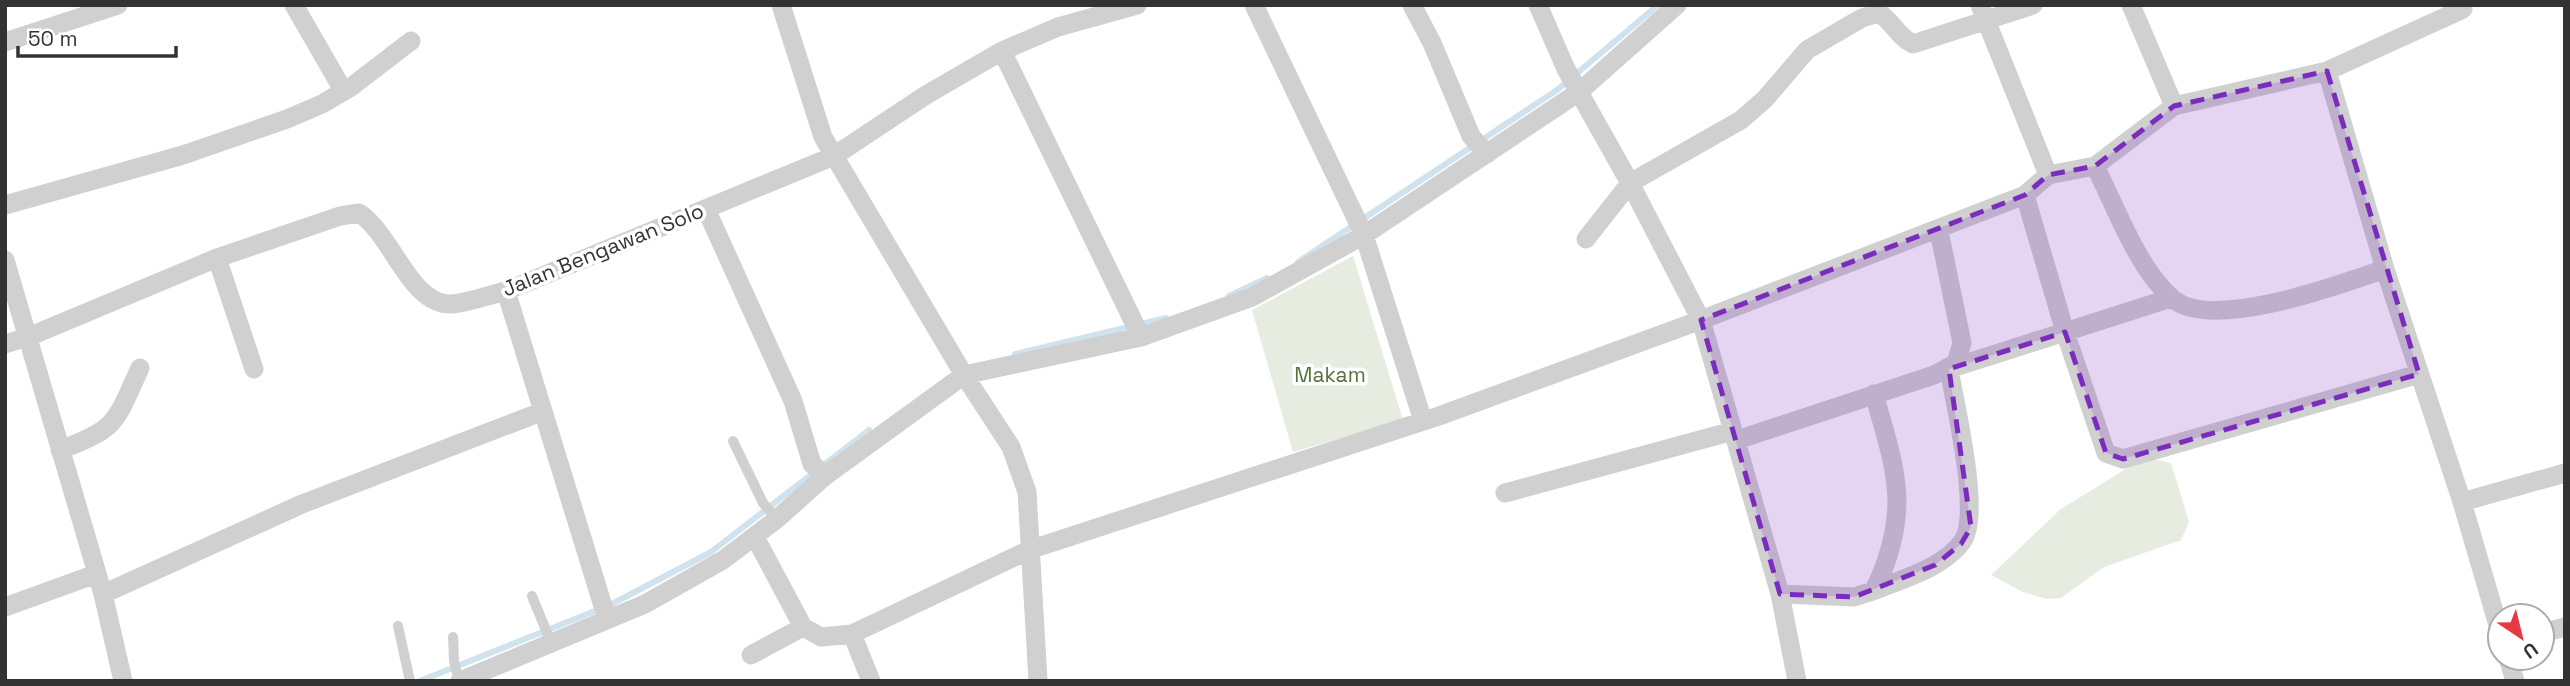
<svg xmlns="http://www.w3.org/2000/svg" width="2570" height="686" font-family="'Space Grotesk',sans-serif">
<rect width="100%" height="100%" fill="#fff"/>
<path fill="#e6ecdf" d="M 1353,256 L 1403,420 L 1293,452 L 1252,310 Z
M 2145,457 L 2171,463 L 2189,522 L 2181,540 L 2104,567 L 2061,598 L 2046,599 L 2023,592 L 1991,575 L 2061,509 Z"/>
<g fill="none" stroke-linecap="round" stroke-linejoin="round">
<path stroke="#cfe2ee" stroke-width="6" d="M 1298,262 L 1557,90 L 1658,5
M 1229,296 L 1267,278
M 1015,354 L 1166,318
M 420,681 L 610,605 L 711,552 L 869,430"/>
<path stroke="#d0d0d0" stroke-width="10" d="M 733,441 L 763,503 L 777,519
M 532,596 L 550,640
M 398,626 L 410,681
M 453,637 L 454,661 L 459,681"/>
<path stroke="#d0d0d0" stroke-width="19" d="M 294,5 L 343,90
M 781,5 L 823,137 L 964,375 L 1011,447 L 1027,492 L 1038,681
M 1254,5 L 1364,235 L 1423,421
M 1412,5 L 1432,43 L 1471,136 L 1487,154
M 1538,5 L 1566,69 L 1630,183 L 1701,320 L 1780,594 L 1797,681
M 1980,5 L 2048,175
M 2131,5 L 2174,106
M 5,42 L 118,5
M 1002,51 L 1141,337
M 2095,166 C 2116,207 2138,270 2173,299 C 2212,332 2342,284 2385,269 L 2327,71
M 2025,195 L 2065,332 L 2106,453 L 2123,459 L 2419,374
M 5,205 L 183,155 L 287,119 L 322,104 L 351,87 L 411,41
M 706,209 L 793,401 L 812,464 L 825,476
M 1586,239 L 1630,183 L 1741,120 L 1765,99 L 1807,50 L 1862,18 L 1879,13 C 1893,22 1898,37 1913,44 L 2033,5
M 217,258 L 254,369
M 5,260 L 103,594 L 123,681
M 2385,269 L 2462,502 L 2565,473
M 506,291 L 607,619
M 5,344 L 28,337 L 217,258 L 340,216 L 359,213 C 393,235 410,306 452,304 C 470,302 489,295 506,291 L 834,156 L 926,95 L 1002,51 L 1058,27 L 1137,5
M 1737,440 L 1934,375 L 1956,363 L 1962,343 L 1939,231
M 60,450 C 119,428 115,422 140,368
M 1505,493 L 1733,431
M 2462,502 L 2500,632
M 755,537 L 803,627 L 821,637 L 852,634
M 1873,591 C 1902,579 1943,568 1962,542 C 1982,515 1955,405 1949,369 L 2171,298
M 103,594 L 302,504 L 541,412
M 1780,594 L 1854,597 L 1873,591 L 1878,582 C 1911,507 1895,468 1874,394
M 5,607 L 96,574
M 2542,633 L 2565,627
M 751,655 L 803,627
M 2508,658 L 2515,681
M 460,681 L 645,604 L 723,560 L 777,519 L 825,476 L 964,375 L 1141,337 L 1252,297 L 1364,235 L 1579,92 L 1677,5
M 871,681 L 852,634 L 1029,550 L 1439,416 L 1701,320 L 2025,195 L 2048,175 L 2095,166 L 2174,106 L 2327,71 L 2463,9"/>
</g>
<path fill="#7b2cbf" fill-opacity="0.2" stroke="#7b2cbf" stroke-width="5" stroke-dasharray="14 9" stroke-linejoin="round" d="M 2327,71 L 2419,374 L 2123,459 L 2106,453 L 2065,332 L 1949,369 L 1971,527 L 1961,544 L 1935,565 L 1854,597 L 1780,594 L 1701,320 L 2025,195 L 2048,175 L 2095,166 L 2174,106 Z"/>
<g text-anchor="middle" stroke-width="7" stroke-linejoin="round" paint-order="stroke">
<g font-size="21" fill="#333" stroke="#fff">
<text transform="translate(603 250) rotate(-22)" y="7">Jalan Bengawan Solo</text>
</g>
<g font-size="21" fill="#56703f" stroke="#fff">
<text x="1330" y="382">Makam</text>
</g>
</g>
<rect width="2570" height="686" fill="none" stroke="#333333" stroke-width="14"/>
<g transform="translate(2521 637) rotate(145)"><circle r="33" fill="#ffffff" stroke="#adadad" stroke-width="2"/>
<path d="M0-5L12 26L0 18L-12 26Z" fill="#e63946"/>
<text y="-10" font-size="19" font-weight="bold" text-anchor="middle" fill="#333333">U</text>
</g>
<path d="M18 46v10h158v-10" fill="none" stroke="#333333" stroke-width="3.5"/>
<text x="28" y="46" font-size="21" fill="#333333" stroke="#ffffff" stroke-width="5" paint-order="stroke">50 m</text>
</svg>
